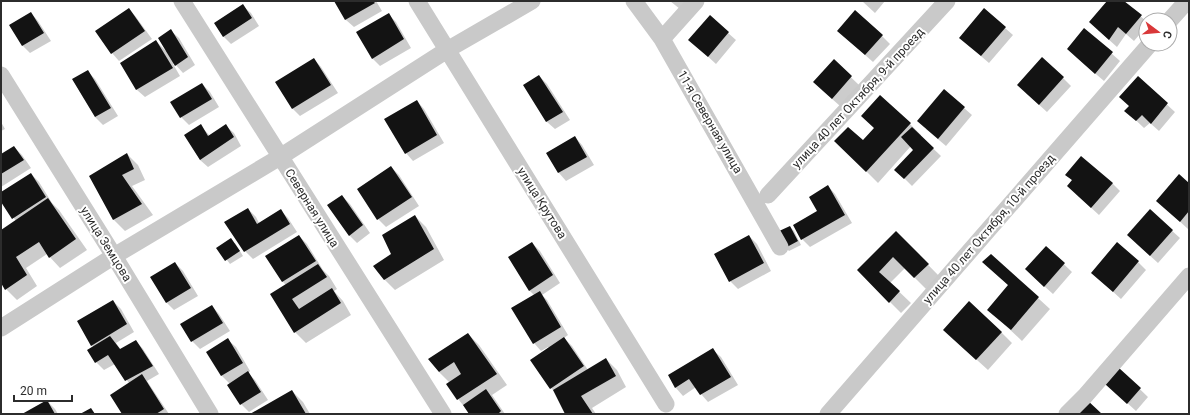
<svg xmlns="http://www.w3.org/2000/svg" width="1190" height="415" font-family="Roboto,sans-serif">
<rect width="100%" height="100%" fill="#fff"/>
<path fill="#0003" d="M 335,1 L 376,1 L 382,11 L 354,27 L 346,20 Z
M 670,1 L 687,1 L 680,9 Z
M 862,1 L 885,1 L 875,13 Z
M 1108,1 L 1123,1 L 1146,21 L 1146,27 L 1134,41 L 1126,34 L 1117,47 L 1098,30 Z
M 243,6 L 251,13 L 259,26 L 231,44 L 223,36 Z
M 129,9 L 136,17 L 152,39 L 119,61 L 112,53 Z
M 31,13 L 38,21 L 51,41 L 30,53 L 23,46 L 11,26 Z
M 388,14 L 396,22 L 411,48 L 380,66 L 372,58 Z
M 710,17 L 736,40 L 716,64 L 690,40 Z
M 1005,28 L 1013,35 L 989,63 L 968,45 Z
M 1084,29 L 1120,61 L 1104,81 L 1076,57 Z
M 171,31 L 179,38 L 195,65 L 183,73 L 174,63 L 173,64 L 180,76 L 145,97 L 137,90 L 121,63 L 156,41 L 166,51 Z
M 882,36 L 890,44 L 873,62 L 846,38 Z
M 314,59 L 321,67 L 338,93 L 300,116 L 293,109 L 276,82 Z
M 834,61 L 859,85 L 840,106 L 822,90 Z
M 87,71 L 95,79 L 118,116 L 103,125 L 95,117 L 73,80 Z
M 539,76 L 547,84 L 570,120 L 555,129 L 547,122 L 524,85 Z
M 1063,78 L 1071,86 L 1047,112 L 1026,93 Z
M 1138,78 L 1175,112 L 1159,131 L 1150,123 L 1144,128 L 1126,111 L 1130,106 Z
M 202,84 L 210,92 L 219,107 L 189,125 L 181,117 Z
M 417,101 L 424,109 L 444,143 L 413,161 L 406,153 Z
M 964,108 L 972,115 L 946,146 L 926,129 Z
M 1,122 L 5,129 L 1,131 Z
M 910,124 L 921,135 L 920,136 L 941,156 L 912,186 L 896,170 L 914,150 L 911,146 L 878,183 L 836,141 L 863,141 Z
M 201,126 L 210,136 L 226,126 L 234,133 L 241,146 L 208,167 L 200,160 L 185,135 Z
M 575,137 L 582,145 L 594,165 L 566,181 L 559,173 L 547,153 Z
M 14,147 L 22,155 L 31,168 L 1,187 L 1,155 Z
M 127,154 L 138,165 L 145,180 L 132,186 L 153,215 L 125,231 L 114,220 L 90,176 Z
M 391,167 L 399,175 L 419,206 L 386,227 L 378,219 L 358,189 Z
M 31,174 L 39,182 L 52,203 L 59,210 L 87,250 L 60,268 L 47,254 L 26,268 L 37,286 L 17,300 L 6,289 L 1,281 L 1,231 L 16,221 L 1,200 L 1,193 Z
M 1066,175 L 1112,183 L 1120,191 L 1099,215 L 1076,194 L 1073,181 Z
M 1189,185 L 1189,228 L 1188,229 L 1165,208 Z
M 828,186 L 835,194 L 852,223 L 810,247 L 802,239 L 818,211 Z
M 342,196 L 350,204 L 370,233 L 357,243 L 349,235 Z
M 248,209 L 256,217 L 259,223 L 280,210 L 288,218 L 297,232 L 253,259 L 245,251 L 225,222 Z
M 1150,211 L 1180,238 L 1158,263 L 1136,243 Z
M 415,216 L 426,227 L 444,260 L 395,290 L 384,279 L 392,254 Z
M 790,227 L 794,231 L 801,245 L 789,251 L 785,247 Z
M 896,232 L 939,276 L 926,289 L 905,268 L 890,283 L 911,303 L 901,313 L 858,270 Z
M 299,236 L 307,244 L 323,270 L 329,276 L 337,289 L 334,291 L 343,301 L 351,315 L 306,343 L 295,332 L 286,285 L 283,282 L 267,256 Z
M 749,236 L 757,244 L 771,271 L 738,289 L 730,281 Z
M 235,243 L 243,256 L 230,264 L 218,248 Z
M 532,243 L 540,251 L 560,283 L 542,295 L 547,300 L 568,335 L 564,338 L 572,346 L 588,370 L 606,359 L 617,370 L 626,387 L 592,408 L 596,414 L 566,414 L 556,393 L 551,388 L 549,348 L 548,347 L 541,351 L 534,343 L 534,295 L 529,290 Z
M 1046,247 L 1072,272 L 1053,294 L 1034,277 Z
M 991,255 L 1050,309 L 1022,341 L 989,310 L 1009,286 L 983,262 Z
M 1138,262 L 1146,270 L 1121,299 L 1100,280 Z
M 175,263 L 183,271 L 198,296 L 174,310 L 167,303 Z
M 113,301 L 121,309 L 134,332 L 116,343 L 121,350 L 136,341 L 143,349 L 159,374 L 147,381 L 169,414 L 123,414 L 129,383 L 115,364 L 104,370 L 96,362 L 93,347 L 92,345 Z
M 212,306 L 219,314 L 230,331 L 200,349 L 192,341 Z
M 1001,332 L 1012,343 L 988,370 L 956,341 Z
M 468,334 L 479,345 L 507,385 L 492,395 L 505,414 L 470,414 L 447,385 L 450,383 L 439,372 Z
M 228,340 L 236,347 L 250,371 L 248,373 L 255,380 L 268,400 L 249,412 L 241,404 L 230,384 L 222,376 L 208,352 Z
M 713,350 L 721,357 L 738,385 L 708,402 L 701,394 L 696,387 L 683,396 L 676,388 L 669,375 Z
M 1119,369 L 1148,397 L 1136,411 L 1114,391 Z
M 292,391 L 303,402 L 310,414 L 252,414 Z
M 47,401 L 55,409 L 58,414 L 24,414 Z"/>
<path fill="#131313" d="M 334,1 L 373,1 L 375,3 L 345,20 Z
M 1107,1 L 1124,1 L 1142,15 L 1126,34 L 1118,27 L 1109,40 L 1089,22 Z
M 243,4 L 252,18 L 223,37 L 214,23 Z
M 129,8 L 145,31 L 111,54 L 95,31 Z
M 984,8 L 1006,27 L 981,56 L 959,38 Z
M 855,10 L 883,35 L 865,55 L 837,31 Z
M 31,12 L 44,33 L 22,46 L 9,25 Z
M 389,13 L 404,39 L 372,59 L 356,32 Z
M 710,15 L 729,32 L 708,57 L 688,40 Z
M 1084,28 L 1113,52 L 1095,74 L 1067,49 Z
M 171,29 L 188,57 L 175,66 L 158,38 Z
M 156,40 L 173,68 L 136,90 L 120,63 Z
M 1042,57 L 1064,77 L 1039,105 L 1017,85 Z
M 314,58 L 331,85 L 292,109 L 275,82 Z
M 834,59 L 852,76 L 832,99 L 813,82 Z
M 88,70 L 111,108 L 95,117 L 72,79 Z
M 539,75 L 563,112 L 546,122 L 523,85 Z
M 1138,76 L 1168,103 L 1151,124 L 1142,115 L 1136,121 L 1124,111 L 1129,106 L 1119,97 Z
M 202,83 L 212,99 L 180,118 L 170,102 Z
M 944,89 L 965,107 L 938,139 L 917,121 Z
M 880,95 L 911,123 L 866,172 L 834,141 L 848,127 L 863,140 L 874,128 L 861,116 Z
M 417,100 L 437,135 L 405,154 L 384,119 Z
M 201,124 L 208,136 L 226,124 L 234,137 L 200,160 L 184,135 Z
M 912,127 L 934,148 L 904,179 L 894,170 L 913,150 L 901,137 Z
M 575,136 L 587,157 L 558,173 L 546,153 Z
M 14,146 L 24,160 L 1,174 L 1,154 Z
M 127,153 L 134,169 L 122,175 L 142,204 L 113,220 L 89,176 Z
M 1081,156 L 1113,183 L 1091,208 L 1067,186 L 1072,180 L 1065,175 Z
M 391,166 L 412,197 L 377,220 L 357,189 Z
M 31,173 L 46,197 L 12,219 L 1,202 L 1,192 Z
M 1179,174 L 1189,183 L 1189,211 L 1180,222 L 1156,201 Z
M 828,185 L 845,215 L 801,240 L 793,225 L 817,211 L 809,197 Z
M 342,195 L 363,225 L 349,236 L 327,205 Z
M 48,198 L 76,239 L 49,258 L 39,242 L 16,257 L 27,275 L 5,290 L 1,283 L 1,230 Z
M 248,208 L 257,224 L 281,209 L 290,224 L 244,252 L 224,222 Z
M 1150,209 L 1173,230 L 1150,256 L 1127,235 Z
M 415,215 L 434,249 L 384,280 L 373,266 L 391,254 L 382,235 Z
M 790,226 L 798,241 L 785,248 L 777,232 Z
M 896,231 L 929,264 L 914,278 L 893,257 L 879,272 L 900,291 L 889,303 L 857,270 Z
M 299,235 L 316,261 L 282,282 L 265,256 Z
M 749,235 L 764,263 L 729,282 L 714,254 Z
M 231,238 L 240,251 L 225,261 L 216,248 Z
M 532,242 L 553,275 L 529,291 L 508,257 Z
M 1117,242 L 1139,261 L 1113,292 L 1091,273 Z
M 1046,246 L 1065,263 L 1044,287 L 1025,269 Z
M 991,254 L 1039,297 L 1011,330 L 987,310 L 1008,285 L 982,262 Z
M 175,262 L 191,288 L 166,303 L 150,277 Z
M 318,264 L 327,277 L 292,299 L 299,309 L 332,288 L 341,303 L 294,333 L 270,294 Z
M 540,291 L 561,327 L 533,344 L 511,308 Z
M 113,300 L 127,324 L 91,346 L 77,321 Z
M 969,301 L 1002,332 L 976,360 L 943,330 Z
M 212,305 L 223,323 L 191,342 L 180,324 Z
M 468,333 L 497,374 L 457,400 L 446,384 L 461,374 L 454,362 L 439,372 L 428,359 Z
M 110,336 L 120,349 L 136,340 L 153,366 L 125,381 L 108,355 L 95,363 L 87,350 Z
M 564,337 L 584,366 L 550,389 L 530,360 Z
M 228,338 L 243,363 L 221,376 L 206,352 Z
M 713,348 L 731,377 L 700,395 L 689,379 L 675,388 L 668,375 Z
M 606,358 L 616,376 L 581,396 L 593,414 L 565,414 L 553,390 Z
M 1119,368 L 1141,388 L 1127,404 L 1105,384 Z
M 248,371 L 261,392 L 240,405 L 227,385 Z
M 142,374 L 164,409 L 156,414 L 122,414 L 110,395 Z
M 486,389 L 501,411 L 498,414 L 469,414 L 463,405 Z
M 292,390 L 306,414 L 250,414 Z
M 1086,399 L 1102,414 L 1071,414 Z
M 47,400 L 55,414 L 22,414 Z
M 91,408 L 95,414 L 80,414 Z"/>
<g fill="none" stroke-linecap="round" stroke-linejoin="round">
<path stroke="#c9c9c9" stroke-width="17" d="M 182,1 L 443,414
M 417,1 L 666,404
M 634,1 L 662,39 L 780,247
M 1170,20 L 1187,1
M 662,39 L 696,1
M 1,75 L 114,256 L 210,414
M 768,195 L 947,1
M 1,328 L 114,256 L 280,157 L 447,50 L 532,1
M 828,414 L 1150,44
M 1067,414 L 1085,396 L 1189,276"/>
</g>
<g text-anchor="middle" stroke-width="4" stroke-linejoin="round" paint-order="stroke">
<g font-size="12" fill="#2c2c2c" stroke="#fff">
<text transform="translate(858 98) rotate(-47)" y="4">улица 40 лет Октября, 9-й проезд</text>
<text transform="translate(710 122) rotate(60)" y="4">11-я Северная улица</text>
<text transform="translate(542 203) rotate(58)" y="4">улица Крутова</text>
<text transform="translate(312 208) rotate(58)" y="4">Северная улица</text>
<text transform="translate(989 229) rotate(-49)" y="4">улица 40 лет Октября, 10-й проезд</text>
<text transform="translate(106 244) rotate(58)" y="4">улица Земцова</text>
</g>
</g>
<rect width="1190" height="415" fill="none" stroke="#2c2c2c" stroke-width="4"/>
<g transform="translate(1158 32) rotate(106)"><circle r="19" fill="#ffffff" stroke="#ababab"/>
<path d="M0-3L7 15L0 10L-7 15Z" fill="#d93839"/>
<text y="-6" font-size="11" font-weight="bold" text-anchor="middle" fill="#2c2c2c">С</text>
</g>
<path d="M14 395v6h58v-6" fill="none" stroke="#2c2c2c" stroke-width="2"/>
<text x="20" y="395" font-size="12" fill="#2c2c2c" stroke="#ffffff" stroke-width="3" paint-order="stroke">20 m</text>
</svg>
